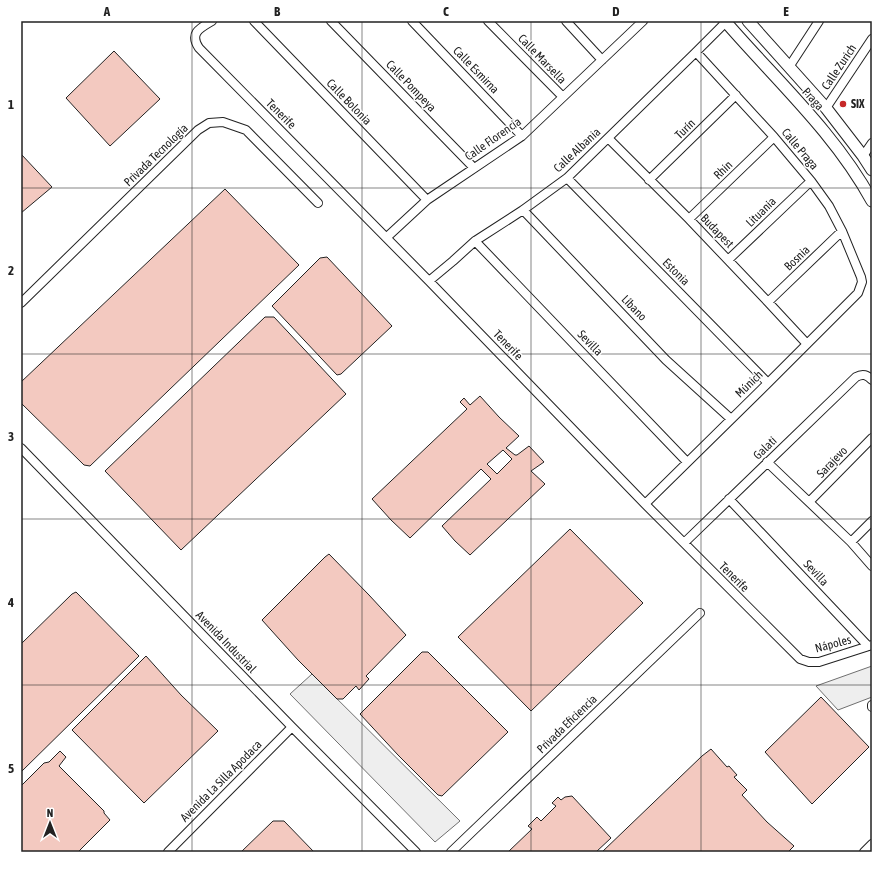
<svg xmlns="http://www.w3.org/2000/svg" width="893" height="873" font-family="'Asap Condensed',sans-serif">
<rect width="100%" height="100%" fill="#fff"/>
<path fill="#eee" stroke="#6f6f6f" d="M 872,666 L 872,697 L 838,710 L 816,686 Z
M 312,674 L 460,821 L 435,842 L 290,694 Z"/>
<path fill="#f3c9c0" stroke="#222" fill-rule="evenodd" d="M 114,51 L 160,99 L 110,146 L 66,98 Z
M 21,154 L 52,187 L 21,213 Z
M 225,189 L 299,265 L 90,466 L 84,465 L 21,403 L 21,382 Z
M 327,257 L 392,326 L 341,374 L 337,375 L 272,306 L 320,258 Z
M 265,317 L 274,317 L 346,394 L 181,550 L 105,471 Z
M 480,396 L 499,417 L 519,436 L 506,448 L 515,455 L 517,455 L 529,446 L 544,462 L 531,471 L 545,484 L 470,555 L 455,541 L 442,526 L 491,479 L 481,469 L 410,538 L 391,520 L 372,499 L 467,409 L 460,402 L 464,398 L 470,405 ZM 503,450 L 512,459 L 497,474 L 487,464 Z
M 570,529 L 643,603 L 531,711 L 458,637 Z
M 329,554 L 369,595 L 406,635 L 366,676 L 369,679 L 359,690 L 356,686 L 343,699 L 337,699 L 298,660 L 262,620 L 325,557 Z
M 76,592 L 139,656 L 21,772 L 21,644 L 72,594 Z
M 422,652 L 428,652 L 508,732 L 442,796 L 438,795 L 398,755 L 360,714 Z
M 146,656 L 181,695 L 218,731 L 144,803 L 72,730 Z
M 821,697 L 869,747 L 812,804 L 765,752 Z
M 711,749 L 727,767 L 729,766 L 737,775 L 734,777 L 747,790 L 742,795 L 767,822 L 794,846 L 788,852 L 602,852 L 702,756 Z
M 60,751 L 66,757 L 59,766 L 104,811 L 104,813 L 110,820 L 78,852 L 21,852 L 21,786 L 44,763 L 49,762 Z
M 572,796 L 611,838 L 596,852 L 508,852 L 532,829 L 528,826 L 537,817 L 541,821 L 556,806 L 552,803 L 558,797 L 561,800 L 565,797 Z
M 273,821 L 284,821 L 314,852 L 241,852 Z"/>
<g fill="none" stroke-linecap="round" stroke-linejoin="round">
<g stroke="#222" stroke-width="10">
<path id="street" d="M 212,21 C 200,28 189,33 199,48 L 429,281 L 645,504 L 800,659 L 809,662 L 819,662 L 872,645
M 254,21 L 427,200
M 331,21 L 474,168
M 412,21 L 522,136
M 488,21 L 563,97
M 566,21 L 602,60
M 789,67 L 819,21
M 826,108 L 872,39
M 608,138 L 689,219 L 768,302 L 807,344
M 863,156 L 872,143
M 567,178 L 768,383
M 649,180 L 736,95
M 523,210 L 666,360 L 731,419
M 689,219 L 774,137
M 387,237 L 427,200 L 522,136 L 643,21
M 475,241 L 687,462
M 728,260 L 811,181
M 429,281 L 453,261 L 475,241 L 523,210 L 567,178 L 696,52 L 727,21
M 768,302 L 842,231
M 21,303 L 198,130 L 209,123 L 223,122 L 246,130 L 318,203
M 21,448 L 292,727 L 416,852
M 767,462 L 851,542 L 872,566
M 729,499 L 868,646
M 809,502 L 872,438
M 645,504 L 768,383 L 858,293 L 862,282 L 861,277 L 842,231 L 829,206 L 811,181 L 774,137 L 696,52
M 851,542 L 872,521
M 684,543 L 856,377 C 863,373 867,375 872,380
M 872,705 L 872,707
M 168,852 L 292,727
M 451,852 L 700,613
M 864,852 L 872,844"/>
</g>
<g stroke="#222" stroke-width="13">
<path id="secondary" d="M 725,21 C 775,79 835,133 872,201
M 748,21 L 826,108 L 863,156 L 872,170"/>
</g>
<use href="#street" stroke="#fff" stroke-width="8"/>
<use href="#secondary" stroke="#fff" stroke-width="11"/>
</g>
<path fill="none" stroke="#222" stroke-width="1" stroke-opacity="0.55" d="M 192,21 L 192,852M 362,21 L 362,852M 531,21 L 531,852M 701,21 L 701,852M 21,188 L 872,188M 21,354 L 872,354M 21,519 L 872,519M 21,685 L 872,685"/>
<circle fill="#c62828" stroke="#fff" stroke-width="1.5" cx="843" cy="104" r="4"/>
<g text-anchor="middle" stroke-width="3" stroke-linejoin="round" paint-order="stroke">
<g font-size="12" fill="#222" stroke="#fff">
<text transform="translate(542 59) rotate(46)" y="4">Calle Marsella</text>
<text transform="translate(839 67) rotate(-56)" y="4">Calle Zurich</text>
<text transform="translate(476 70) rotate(46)" y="4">Calle Esmirna</text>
<text transform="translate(411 86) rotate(46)" y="4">Calle Pompeya</text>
<text transform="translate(813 99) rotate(48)" y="4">Praga</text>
<text transform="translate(349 102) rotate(46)" y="4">Calle Bolonia</text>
<text transform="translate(281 114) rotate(45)" y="4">Tenerife</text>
<text transform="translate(685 129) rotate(-44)" y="4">Turín</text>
<text transform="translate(493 139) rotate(-35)" y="4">Calle Florencia</text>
<text transform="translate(800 149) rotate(50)" y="4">Calle Praga</text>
<text transform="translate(577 150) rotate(-43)" y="4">Calle Albania</text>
<text transform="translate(156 155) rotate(-44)" y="4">Privada Tecnología</text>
<text transform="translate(723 170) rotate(-44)" y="4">Rhin</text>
<text transform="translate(761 212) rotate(-44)" y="4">Lituania</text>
<text transform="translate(717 231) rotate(46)" y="4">Budapest</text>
<text transform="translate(797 258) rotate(-44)" y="4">Bosnia</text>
<text transform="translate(676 272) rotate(45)" y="4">Estonia</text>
<text transform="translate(634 308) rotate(46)" y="4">Líbano</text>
<text transform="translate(590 343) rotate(46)" y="4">Sevilla</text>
<text transform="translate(508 345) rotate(46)" y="4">Tenerife</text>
<text transform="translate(749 384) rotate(-44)" y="4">Múnich</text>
<text transform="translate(765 448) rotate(-44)" y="4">Galati</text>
<text transform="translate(832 462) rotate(-46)" y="4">Sarajevo</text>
<text transform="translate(816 573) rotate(47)" y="4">Sevilla</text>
<text transform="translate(734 577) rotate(45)" y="4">Tenerife</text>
<text transform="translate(226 642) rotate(46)" y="4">Avenida Industrial</text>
<text transform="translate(833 644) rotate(-15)" y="4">Nápoles</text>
<text transform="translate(567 724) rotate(-44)" y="4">Privada Eficiencia</text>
<text transform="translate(221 781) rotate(-45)" y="4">Avenida La Silla Apodaca</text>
</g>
<g font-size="12" font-weight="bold" fill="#222" stroke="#fff" text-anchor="start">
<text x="851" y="108">SIX</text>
</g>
</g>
<rect width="893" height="873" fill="none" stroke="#ffffff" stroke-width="44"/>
<g transform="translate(50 823)" stroke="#ffffff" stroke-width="3" paint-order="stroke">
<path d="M0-3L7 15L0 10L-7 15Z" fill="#222222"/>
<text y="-6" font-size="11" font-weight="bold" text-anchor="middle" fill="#222222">N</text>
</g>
<rect x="22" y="22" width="849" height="829" fill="none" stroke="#222" stroke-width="1.5"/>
<g font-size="13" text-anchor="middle" font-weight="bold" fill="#222">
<text x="107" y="16">A</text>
<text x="277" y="16">B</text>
<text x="446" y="16">C</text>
<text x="616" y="16">D</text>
<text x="786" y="16">E</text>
<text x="11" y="109">1</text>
<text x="11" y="275">2</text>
<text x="11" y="441">3</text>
<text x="11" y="607">4</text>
<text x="11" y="773">5</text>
</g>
</svg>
